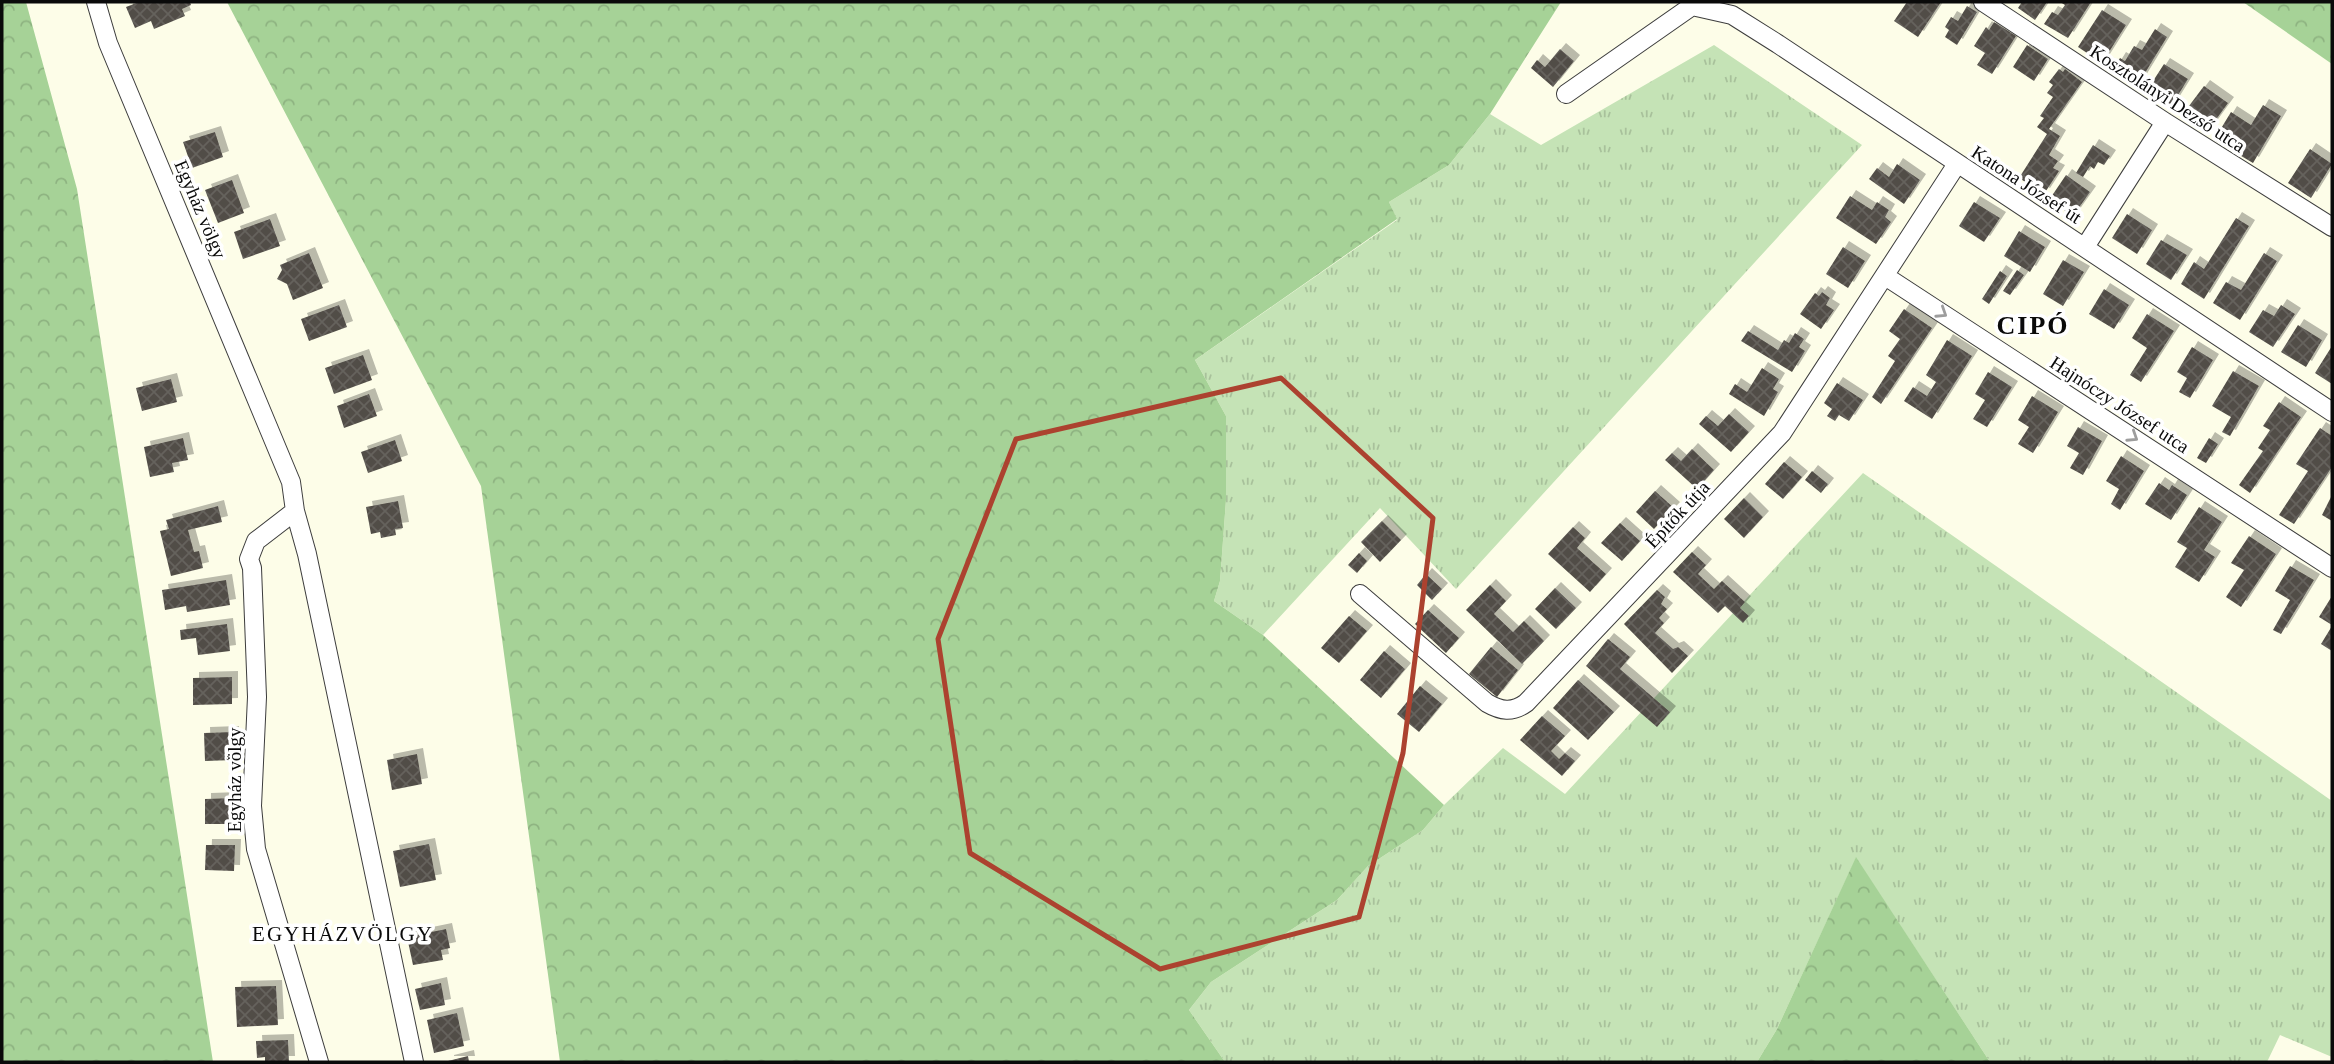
<svg xmlns="http://www.w3.org/2000/svg" width="2334" height="1064" font-family="Georgia,serif">
<defs>
<pattern id="grass-tufts" width="24" height="20" patternUnits="userSpaceOnUse" patternTransform="scale(1.75)"><rect width="24" height="20" fill="#c5e3b6"/><path d="M3 7l-1-3M5 7V3M7 7l1-3M15 17l-1-3M17 17v-4M19 17l1-3" fill="none" stroke="#a8c19b"/></pattern>
<pattern id="forest-crowns" width="20" height="18" patternUnits="userSpaceOnUse" patternTransform="scale(1.75)"><rect width="20" height="18" fill="#a6d297"/><path d="M2 6a3 3 0 1 1 6 0M12 15a3 3 0 1 1 6 0" fill="none" stroke="#8eb381"/></pattern>
<pattern id="building-cross-hatch" width="8" height="8" patternUnits="userSpaceOnUse" patternTransform="scale(1.75)"><rect width="8" height="8" fill="#514d47"/><path d="M0 0l8 8M0 8l8-8" fill="none" stroke="#65625d"/></pattern>
<filter id="shadow"><feDropShadow dx="6" dy="-6" stdDeviation="0" flood-color="#0004"/></filter>
</defs>
<rect width="100%" height="100%" fill="#fdfde8"/>
<path fill="url(#grass-tufts)" d="M 1714,45 L 1862,145 L 1456,589 L 1380,508 L 1263,635 L 1214,601 L 1220,581 L 1226,500 L 1226,416 L 1195,360 L 1397,220 L 1389,202 L 1449,165 L 1490,114 L 1541,145 Z
M 1863,473 L 2332,801 L 2332,1057 L 2280,1035 L 2267,1062 L 1990,1062 L 1856,858 L 1777,1029 L 1757,1062 L 1225,1062 L 1189,1010 L 1211,982 L 1337,900 L 1368,866 L 1423,830 L 1444,805 L 1503,748 L 1565,794 Z"/>
<path fill="url(#forest-crowns)" d="M 2,2 L 26,2 L 77,189 L 213,1062 L 2,1062 Z
M 227,2 L 1561,2 L 1490,114 L 1449,165 L 1389,202 L 1397,219 L 1195,360 L 1226,416 L 1226,500 L 1220,581 L 1214,601 L 1263,635 L 1444,805 L 1423,830 L 1368,866 L 1337,900 L 1211,982 L 1189,1010 L 1225,1062 L 560,1062 L 481,486 Z
M 2243,2 L 2332,2 L 2332,64 Z
M 1856,857 L 1990,1062 L 1757,1062 L 1777,1029 Z"/>
<path fill="url(#building-cross-hatch)" filter="url(#shadow)" d="M 139,2 L 190,2 L 191,5 L 182,9 L 185,16 L 154,29 L 151,21 L 135,28 L 126,7 Z
M 1907,2 L 1941,2 L 1918,37 L 1894,21 Z
M 2022,2 L 2047,2 L 2035,20 L 2018,8 Z
M 2060,2 L 2091,2 L 2068,38 L 2044,24 L 2052,12 L 2058,15 L 2065,5 Z
M 1967,6 L 1977,12 L 1957,45 L 1945,37 L 1949,30 L 1945,27 L 1951,17 L 1958,21 Z
M 2102,10 L 2126,25 L 2102,63 L 2078,47 Z
M 1994,22 L 2016,36 L 1992,74 L 1977,65 L 1985,53 L 1974,46 L 1986,27 L 1989,30 Z
M 2155,29 L 2167,37 L 2137,86 L 2112,71 L 2120,58 L 2125,61 L 2134,46 L 2142,50 Z
M 2027,45 L 2048,59 L 2034,81 L 2013,67 Z
M 1560,49 L 1574,61 L 1553,87 L 1531,68 L 1537,60 L 1545,67 Z
M 2164,64 L 2188,79 L 2170,108 L 2146,92 Z
M 2059,69 L 2063,72 L 2065,69 L 2082,82 L 2049,129 L 2060,136 L 2049,155 L 2058,161 L 2053,168 L 2059,171 L 2044,194 L 2019,178 L 2047,134 L 2037,127 L 2044,118 L 2040,116 L 2053,97 L 2047,93 L 2053,85 L 2049,82 Z
M 2204,86 L 2228,103 L 2207,132 L 2183,114 Z
M 2263,105 L 2281,116 L 2253,163 L 2214,140 L 2231,112 L 2251,125 Z
M 215,132 L 223,157 L 192,168 L 183,142 Z
M 2093,145 L 2110,156 L 2104,165 L 2098,162 L 2094,169 L 2090,166 L 2083,177 L 2076,173 Z
M 2310,149 L 2332,164 L 2311,198 L 2288,183 Z
M 1897,164 L 1920,180 L 1904,204 L 1869,179 L 1877,168 L 1889,177 Z
M 2066,175 L 2090,192 L 2073,216 L 2049,200 Z
M 232,180 L 244,213 L 218,223 L 205,190 Z
M 1850,196 L 1872,210 L 1877,202 L 1889,210 L 1885,217 L 1891,222 L 1876,244 L 1836,218 Z
M 1974,202 L 2000,218 L 1984,242 L 1959,226 Z
M 2127,214 L 2152,230 L 2137,254 L 2112,238 Z
M 2236,218 L 2249,226 L 2204,299 L 2181,284 L 2194,262 L 2204,269 Z
M 270,219 L 280,246 L 243,259 L 234,232 Z
M 2019,231 L 2045,247 L 2030,272 L 2004,256 Z
M 2161,240 L 2187,255 L 2171,280 L 2146,264 Z
M 1843,247 L 1865,261 L 1848,288 L 1826,274 Z
M 309,253 L 323,288 L 293,300 L 287,284 L 277,279 L 282,270 L 280,265 Z
M 2264,253 L 2277,261 L 2240,320 L 2213,303 L 2226,282 L 2241,290 Z
M 2063,260 L 2084,272 L 2063,306 L 2043,294 Z
M 2017,270 L 2024,275 L 2010,295 L 2003,291 Z
M 2000,271 L 2007,276 L 1989,304 L 1982,299 Z
M 2104,289 L 2129,305 L 2114,329 L 2089,314 Z
M 1822,292 L 1830,298 L 1826,305 L 1834,310 L 1821,329 L 1800,314 L 1815,293 L 1819,296 Z
M 339,305 L 347,327 L 309,341 L 301,319 Z
M 2281,305 L 2295,314 L 2273,347 L 2249,332 L 2263,310 L 2274,316 Z
M 1904,309 L 1932,328 L 1881,404 L 1872,397 L 1895,361 L 1888,356 L 1900,339 L 1889,331 Z
M 2147,314 L 2174,331 L 2141,382 L 2130,375 L 2147,348 L 2132,338 Z
M 2298,325 L 2322,340 L 2306,367 L 2281,352 Z
M 1748,331 L 1778,350 L 1784,340 L 1789,343 L 1795,333 L 1804,339 L 1799,347 L 1805,351 L 1792,372 L 1741,341 Z
M 1947,340 L 1972,356 L 1932,419 L 1904,401 L 1913,387 L 1927,396 L 1936,382 L 1926,375 Z
M 2332,346 L 2332,384 L 2315,373 Z
M 2192,347 L 2213,360 L 2190,398 L 2179,392 L 2187,378 L 2177,372 Z
M 363,355 L 372,380 L 334,394 L 325,368 Z
M 1762,368 L 1779,379 L 1773,389 L 1778,392 L 1764,416 L 1729,394 L 1735,384 L 1747,392 Z
M 2233,371 L 2259,386 L 2230,436 L 2222,432 L 2231,417 L 2212,406 Z
M 1988,372 L 2012,387 L 1987,427 L 1973,419 L 1985,400 L 1975,394 Z
M 171,379 L 177,402 L 142,411 L 136,388 Z
M 1837,383 L 1863,400 L 1849,421 L 1839,415 L 1835,421 L 1827,416 L 1832,409 L 1824,403 Z
M 369,394 L 377,416 L 344,428 L 337,406 Z
M 2032,396 L 2058,412 L 2033,453 L 2018,444 L 2029,427 L 2018,420 Z
M 2279,402 L 2301,417 L 2250,493 L 2239,485 L 2263,451 L 2258,448 L 2270,430 L 2263,426 Z
M 1729,414 L 1749,432 L 1731,452 L 1699,424 L 1706,416 L 1718,426 Z
M 2078,427 L 2102,441 L 2083,475 L 2070,468 L 2079,453 L 2067,446 Z
M 2320,428 L 2332,436 L 2332,467 L 2294,524 L 2279,515 L 2308,471 L 2296,464 Z
M 183,438 L 188,460 L 172,463 L 174,472 L 150,477 L 144,447 Z
M 2209,438 L 2218,444 L 2206,463 L 2197,458 Z
M 395,440 L 402,461 L 368,473 L 361,452 Z
M 1692,449 L 1714,470 L 1697,489 L 1665,460 L 1672,453 L 1681,461 Z
M 2121,456 L 2144,471 L 2120,510 L 2111,504 L 2119,489 L 2106,481 Z
M 1784,462 L 1802,477 L 1783,499 L 1765,484 Z
M 1812,471 L 1828,484 L 1821,493 L 1805,480 Z
M 2159,483 L 2169,490 L 2172,485 L 2187,495 L 2171,520 L 2145,504 Z
M 1655,491 L 1674,508 L 1654,529 L 1636,512 Z
M 2332,495 L 2332,521 L 2322,515 Z
M 1744,498 L 1763,517 L 1744,538 L 1724,519 Z
M 398,501 L 403,528 L 395,529 L 396,535 L 381,538 L 380,532 L 371,534 L 366,507 Z
M 218,506 L 222,522 L 188,530 L 194,552 L 199,551 L 203,568 L 171,576 L 160,531 L 169,529 L 166,520 Z
M 2199,507 L 2222,522 L 2204,550 L 2215,557 L 2199,582 L 2175,567 L 2187,548 L 2177,542 Z
M 1382,521 L 1401,540 L 1380,562 L 1361,542 Z
M 1620,523 L 1640,541 L 1622,561 L 1601,543 Z
M 1573,527 L 1585,538 L 1577,548 L 1606,574 L 1590,592 L 1548,554 Z
M 2249,536 L 2276,554 L 2241,607 L 2226,597 L 2244,570 L 2231,563 Z
M 1692,552 L 1706,565 L 1698,574 L 1714,589 L 1722,581 L 1745,602 L 1740,608 L 1749,616 L 1743,623 L 1725,606 L 1718,613 L 1673,572 Z
M 1359,553 L 1367,561 L 1357,573 L 1348,565 Z
M 2290,566 L 2314,580 L 2281,634 L 2273,630 L 2290,600 L 2275,591 Z
M 1426,574 L 1442,589 L 1432,600 L 1417,585 Z
M 226,580 L 230,605 L 187,612 L 186,606 L 165,610 L 162,590 Z
M 1490,585 L 1506,601 L 1494,614 L 1513,632 L 1524,621 L 1544,641 L 1522,664 L 1466,610 Z
M 1555,588 L 1576,608 L 1556,629 L 1535,609 Z
M 1657,590 L 1665,597 L 1661,604 L 1667,609 L 1659,618 L 1664,623 L 1655,633 L 1673,649 L 1678,647 L 1688,656 L 1672,673 L 1624,624 Z
M 2332,596 L 2332,625 L 2319,617 Z
M 1428,610 L 1459,638 L 1446,653 L 1415,624 Z
M 1349,616 L 1367,631 L 1339,663 L 1321,648 Z
M 227,624 L 230,651 L 198,655 L 196,638 L 181,640 L 180,630 Z
M 2332,626 L 2332,651 L 2321,644 Z
M 1608,639 L 1630,657 L 1620,669 L 1670,712 L 1657,727 L 1586,666 Z
M 1491,647 L 1518,670 L 1497,697 L 1469,674 Z
M 1384,651 L 1405,669 L 1381,698 L 1360,680 Z
M 232,677 L 232,704 L 193,705 L 193,678 Z
M 1578,680 L 1614,712 L 1588,740 L 1553,708 Z
M 1420,686 L 1442,704 L 1419,732 L 1397,714 Z
M 1542,716 L 1565,736 L 1551,751 L 1559,759 L 1565,753 L 1575,761 L 1562,776 L 1520,740 Z
M 233,732 L 234,760 L 205,761 L 204,733 Z
M 417,754 L 422,784 L 392,790 L 387,760 Z
M 234,798 L 234,824 L 205,824 L 205,799 Z
M 429,844 L 436,880 L 400,887 L 393,851 Z
M 206,845 L 235,845 L 234,871 L 205,870 Z
M 446,929 L 450,948 L 441,950 L 443,960 L 413,965 L 407,937 Z
M 441,983 L 445,1005 L 420,1010 L 415,989 Z
M 276,986 L 278,1025 L 237,1027 L 235,987 Z
M 457,1013 L 464,1046 L 434,1053 L 427,1020 Z
M 288,1040 L 289,1062 L 265,1062 L 265,1057 L 257,1058 L 256,1041 Z
M 468,1056 L 469,1062 L 448,1062 L 448,1061 Z"/>
<g fill="none" stroke-linecap="round" stroke-linejoin="round">
<g stroke="#3d3d3d" stroke-width="20">
<path id="street" d="M 96,2 L 108,43 L 291,482 L 295,511 L 307,554 L 414,1062
M 1983,2 L 2165,122 L 2332,227
M 1692,6 L 1732,15 L 1778,44 L 2332,412
M 1566,94 L 1692,6 L 1691,2
M 2085,247 L 2165,122
M 1885,276 L 2332,568
M 295,511 L 256,541 L 249,559 L 252,568 L 257,697 L 252,806 L 256,849 L 319,1062
M 1360,594 L 1487,703 C 1501,711 1512,713 1526,703 L 1782,433 L 1957,164"/>
</g>
<use href="#street" stroke="#fff" stroke-width="18"/>
</g>
<defs><path id="oneway-chevron" d="M-2-3.5L2.5 0L-2 3.5" fill="none" stroke-width="1.6" stroke-linecap="round" stroke-linejoin="round" transform="scale(1.75)"/></defs>
<g stroke="#9d9d9d">
<use href="#oneway-chevron" transform="translate(1942 313) rotate(33)"/>
<use href="#oneway-chevron" transform="translate(2133 437) rotate(33)"/>
</g>
<path fill="none" stroke="#ac422f" stroke-width="5" stroke-linejoin="round" d="M 1281,378 L 1433,518 L 1403,753 L 1359,917 L 1160,969 L 970,853 L 938,639 L 1016,439 Z"/>
<g text-anchor="middle" stroke-width="7" stroke-linejoin="round" paint-order="stroke">
<g font-size="19" fill="#0a0a0a" stroke="#fff">
<text transform="translate(2168 98) rotate(33)" y="7">Kosztolányi Dezső utca</text>
<text transform="translate(2027 184) rotate(33)" y="7">Katona József út</text>
<text transform="translate(201 209) rotate(67)" y="7">Egyház völgy</text>
<text transform="translate(2120 404) rotate(33)" y="7">Hajnóczy József utca</text>
<text transform="translate(1677 514) rotate(-47)" y="7">Építők útja</text>
<text transform="translate(234 780) rotate(-90)" y="7">Egyház völgy</text>
</g>
<g font-size="21" letter-spacing="2" fill="#0a0a0a" stroke="#fff">
<text x="343" y="941">EGYHÁZVÖLGY</text>
</g>
<g font-size="26" font-weight="bold" letter-spacing="2" fill="#0a0a0a" stroke="#fff">
<text x="2033" y="334">CIPÓ</text>
</g>
</g>
<rect width="2334" height="1064" fill="none" stroke="#0a0a0a" stroke-width="7"/>
</svg>
